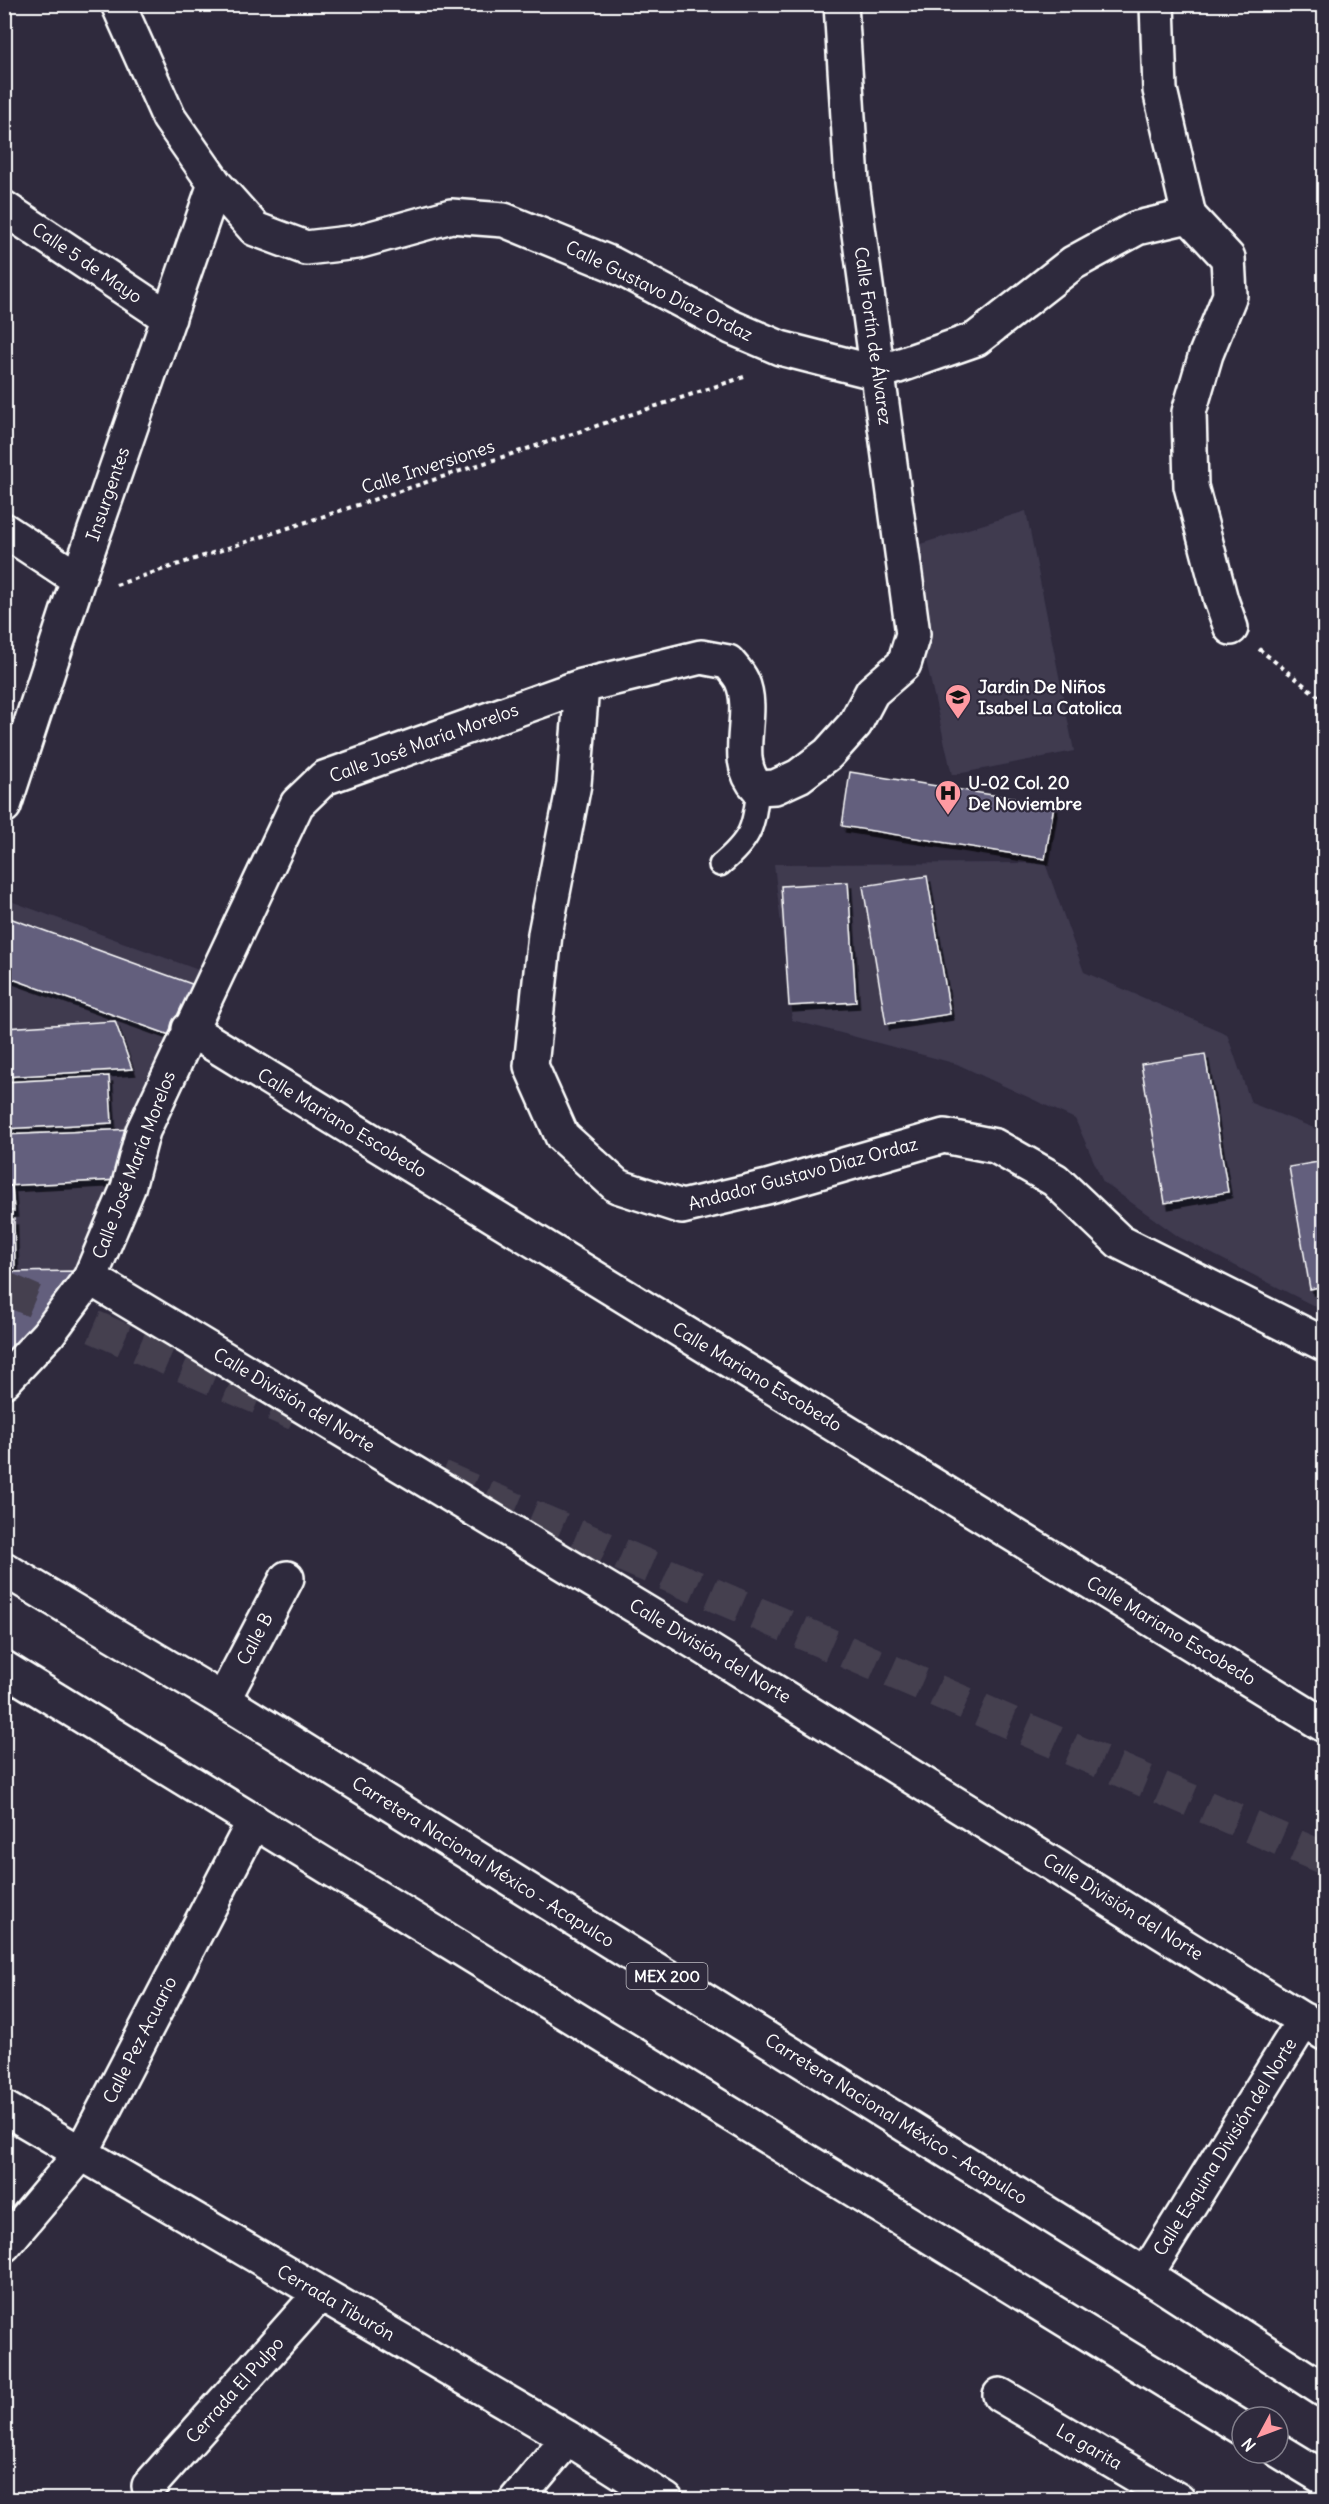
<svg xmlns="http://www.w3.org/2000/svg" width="1329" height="2504" font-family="Delius,sans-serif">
<defs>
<filter id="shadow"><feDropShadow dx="3.5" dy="6" stdDeviation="0" flood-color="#0009"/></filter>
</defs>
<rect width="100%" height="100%" fill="#2f2a3d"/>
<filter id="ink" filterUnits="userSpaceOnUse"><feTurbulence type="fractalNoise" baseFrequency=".0167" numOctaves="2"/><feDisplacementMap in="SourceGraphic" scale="12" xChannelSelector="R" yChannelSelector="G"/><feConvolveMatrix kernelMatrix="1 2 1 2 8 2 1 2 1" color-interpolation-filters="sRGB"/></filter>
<g filter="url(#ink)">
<path fill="#3f3a50" d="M 1026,511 L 1074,751 L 952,775 L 901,550 Z
M 1045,863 L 1084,972 L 1227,1034 L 1251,1103 L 1324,1132 L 1324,1311 L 1179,1237 L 1103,1182 L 1075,1119 L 957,1064 L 792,1020 L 774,864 Z
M 5,899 L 204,972 L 86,1273 L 5,1365 Z"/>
<path fill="#635f7d" stroke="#fff" stroke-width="1.5" filter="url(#shadow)" d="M 850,772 L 1054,805 L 1045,859 L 842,826 Z
M 927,876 L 950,1014 L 886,1024 L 863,886 Z
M 848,882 L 856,1002 L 789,1006 L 781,886 Z
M 4,916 L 200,987 L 181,1039 L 4,976 Z
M 115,1021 L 132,1069 L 4,1077 L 4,1028 Z
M 1205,1054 L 1228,1192 L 1165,1203 L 1141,1064 Z
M 109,1076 L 112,1123 L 4,1129 L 4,1082 Z
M 131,1129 L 119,1180 L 4,1186 L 4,1135 Z
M 1324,1161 L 1324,1286 L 1310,1289 L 1289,1167 Z
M 12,1186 L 14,1211 L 4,1211 L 4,1187 Z
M 14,1219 L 15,1268 L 4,1268 L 4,1220 Z
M 79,1271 L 4,1360 L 4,1272 Z"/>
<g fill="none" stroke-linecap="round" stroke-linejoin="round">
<path stroke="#443f50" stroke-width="33" stroke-dasharray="33 16" stroke-linecap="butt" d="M 4,1288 L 295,1414
M 441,1477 L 1324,1858"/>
<g stroke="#fff" stroke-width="26">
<path id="lane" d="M 720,865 C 751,839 754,828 758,788"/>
</g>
<g stroke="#fff" stroke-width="38">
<path id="street" d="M 118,4 L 169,118 L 215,184 L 255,229 L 306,248 L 357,242 L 451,216 L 504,220 L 612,264 L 731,327 L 780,348 L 878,373 L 976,339 L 1073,263 L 1137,228 L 1189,216
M 1157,4 L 1160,90 L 1189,216 L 1228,258 L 1230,295 L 1206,354 L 1189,412 L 1191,486 L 1221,600 L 1231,628
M 4,208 L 169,318
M 4,530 L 78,579
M 582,686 L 574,784 L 545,934 L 531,1066 L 562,1136 L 617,1186 L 682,1207 L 767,1187 L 944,1136 L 995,1146 L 1055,1180 L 1120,1242 L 1324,1344
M 4,806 L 78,579 L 215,184
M 189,1029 L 1324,1725
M 90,1278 L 705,1648 L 1324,2033
M 4,1381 L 48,1334 L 90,1278 L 128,1188 L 143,1131 L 297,804 L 324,778 L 582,686 L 701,657 L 728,662 C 733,668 739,674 742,681 C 757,715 730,759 758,788 L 775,787 L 799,776 L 828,754 L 855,724 L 872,692 L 904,664 L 913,634 L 852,182 L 841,4
M 223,1700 L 287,1578
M 4,2108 L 568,2438 L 666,2500
M 4,2245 L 81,2154 L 254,1821
M 1146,2275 L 1304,2020
M 1000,2395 L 1178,2500
M 149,2486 L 320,2294
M 516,2500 L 568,2438"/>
</g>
<g stroke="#fff" stroke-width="38">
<path id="primary" d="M 4,1569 L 223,1700 L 1146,2275 L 1324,2390
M 4,1668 L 1242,2428
M 1278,2450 L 1324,2478"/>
</g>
<path stroke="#fff" stroke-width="4" stroke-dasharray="4.5 4.5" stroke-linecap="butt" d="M 116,585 L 747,376
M 1259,649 L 1324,701"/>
<use href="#lane" stroke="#2f2a3d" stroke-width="21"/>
<use href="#street" stroke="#2f2a3d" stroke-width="33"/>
<use href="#primary" stroke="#2f2a3d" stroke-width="33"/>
</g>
</g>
<defs>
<g id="school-pin" transform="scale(1.35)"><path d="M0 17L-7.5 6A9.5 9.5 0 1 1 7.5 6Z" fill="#ff9aa2" stroke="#2f2a3d"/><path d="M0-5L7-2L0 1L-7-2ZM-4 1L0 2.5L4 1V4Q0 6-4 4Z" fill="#111"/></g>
<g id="hospital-pin" transform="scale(1.35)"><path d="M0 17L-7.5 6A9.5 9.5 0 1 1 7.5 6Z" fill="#ff9aa2" stroke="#2f2a3d"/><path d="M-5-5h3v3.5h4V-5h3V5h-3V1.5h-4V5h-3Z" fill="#111"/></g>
</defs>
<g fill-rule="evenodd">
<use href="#school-pin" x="958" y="697"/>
<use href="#hospital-pin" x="948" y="793"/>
</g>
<g text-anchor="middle" stroke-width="4.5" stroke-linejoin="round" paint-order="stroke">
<rect fill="#2f2a3d" stroke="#c1bfc5" stroke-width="1.5" x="626.5" y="1963" width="81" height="26" rx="4.5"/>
<g font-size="16" font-weight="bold" fill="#fff">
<text x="667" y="1982">MEX 200</text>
</g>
<g font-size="18" fill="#fff" stroke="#2f2a3d">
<text transform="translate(87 263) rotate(34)" y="6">Calle 5 de Mayo</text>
<text transform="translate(659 291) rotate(26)" y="6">Calle Gustavo Díaz Ordaz</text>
<text transform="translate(873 336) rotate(82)" y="6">Calle Fortín de Álvarez</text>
<text transform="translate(428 467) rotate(-18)" y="6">Calle Inversiones</text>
<text transform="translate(108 494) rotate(-71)" y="6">Insurgentes</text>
<text transform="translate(424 743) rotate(-20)" y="6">Calle José María Morelos</text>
<text transform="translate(342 1123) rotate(31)" y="6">Calle Mariano Escobedo</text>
<text transform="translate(134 1165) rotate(-69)" y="6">Calle José María Morelos</text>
<text transform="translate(803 1174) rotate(-15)" y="6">Andador Gustavo Díaz Ordaz</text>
<text transform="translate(757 1377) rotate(31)" y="6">Calle Mariano Escobedo</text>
<text transform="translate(294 1400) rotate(31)" y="6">Calle División del Norte</text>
<text transform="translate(1171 1631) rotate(31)" y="6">Calle Mariano Escobedo</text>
<text transform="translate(255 1639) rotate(-62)" y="6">Calle B</text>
<text transform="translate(710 1651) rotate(31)" y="6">Calle División del Norte</text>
<text transform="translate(483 1862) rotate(32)" y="6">Carretera Nacional México - Acapulco</text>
<text transform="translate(1123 1907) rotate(32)" y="6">Calle División del Norte</text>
<text transform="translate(140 2040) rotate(-63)" y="6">Calle Pez Acuario</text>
<text transform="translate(896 2119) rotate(32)" y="6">Carretera Nacional México - Acapulco</text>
<text transform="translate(1225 2147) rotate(-58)" y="6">Calle Esquina División del Norte</text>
<text transform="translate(336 2303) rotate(30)" y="6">Cerrada Tiburón</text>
<text transform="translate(235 2390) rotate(-48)" y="6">Cerrada El Pulpo</text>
<text transform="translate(1089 2447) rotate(30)" y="6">La garita</text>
</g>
<g font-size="18" font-weight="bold" fill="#fff" stroke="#2f2a3d" text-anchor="start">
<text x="978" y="693">Jardin De Niños<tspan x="978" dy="21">Isabel La Catolica</tspan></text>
<text x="968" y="789">U-02 Col. 20<tspan x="968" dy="21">De Noviembre</tspan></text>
</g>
</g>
<rect width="1329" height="2504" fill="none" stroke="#2f2a3d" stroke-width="24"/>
<rect x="12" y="12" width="1305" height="2480" fill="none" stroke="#fff" stroke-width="2" filter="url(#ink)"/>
<g transform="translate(1260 2435) rotate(229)"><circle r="28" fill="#2f2a3d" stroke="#827f8b" stroke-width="1.5"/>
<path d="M0-4.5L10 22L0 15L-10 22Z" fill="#ff9aa2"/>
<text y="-9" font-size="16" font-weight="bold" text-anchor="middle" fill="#ffffff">N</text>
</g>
</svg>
